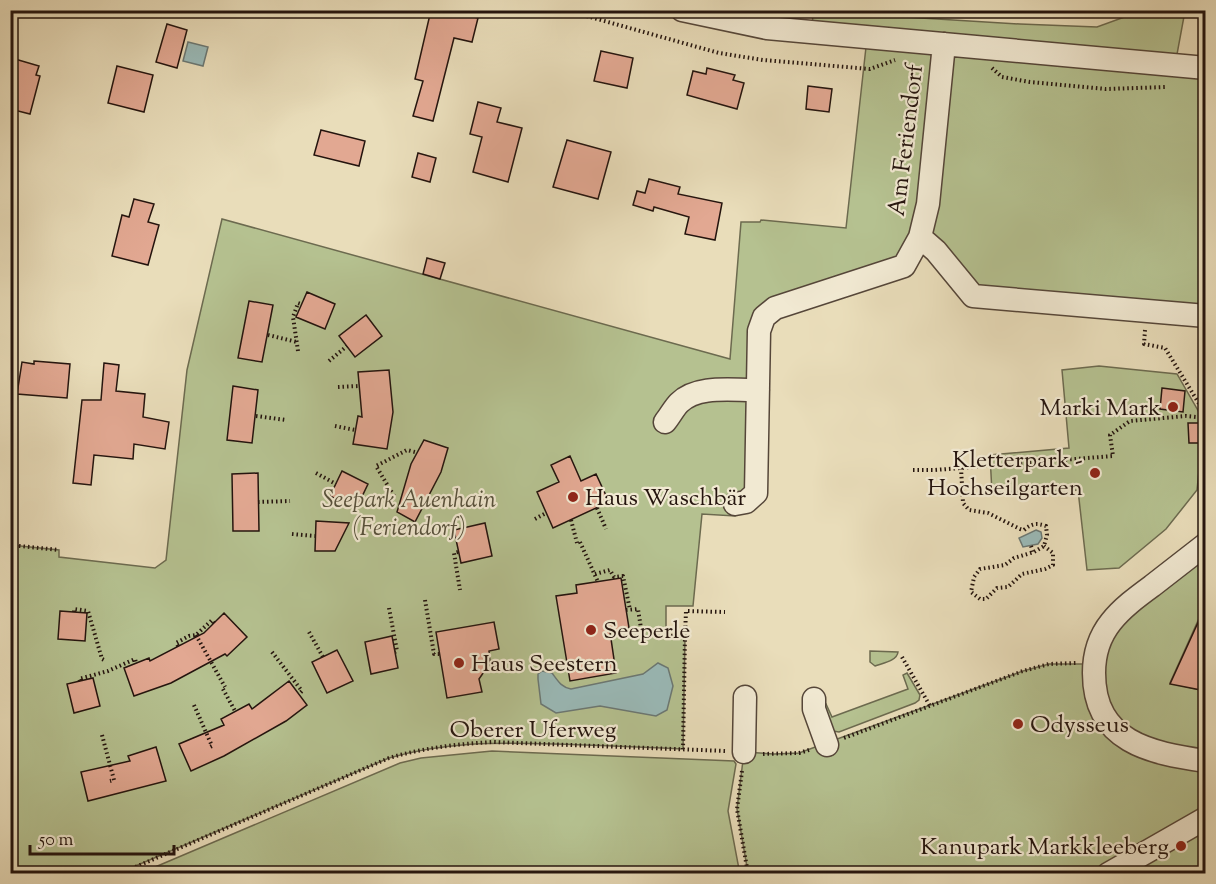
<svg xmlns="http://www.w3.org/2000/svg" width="1216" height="884" font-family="'Sorts Mill Goudy',serif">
<rect width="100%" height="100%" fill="#e9ddba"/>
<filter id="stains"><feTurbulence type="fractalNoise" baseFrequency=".00333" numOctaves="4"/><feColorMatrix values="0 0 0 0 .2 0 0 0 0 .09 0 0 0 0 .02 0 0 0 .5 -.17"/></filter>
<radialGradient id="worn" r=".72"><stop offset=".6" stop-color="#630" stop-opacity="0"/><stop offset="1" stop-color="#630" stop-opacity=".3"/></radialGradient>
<path fill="#b5c190" stroke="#6c6a4f" stroke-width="1.5" d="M 813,11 L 837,11 L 840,13 L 1020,24 L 1097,27 L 1141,11 L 1185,11 L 1175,65 L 1205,68 L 1205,316 L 973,296 L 920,237 L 904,266 L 764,317 L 756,493 L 735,504 L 735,516 L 702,514 L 693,606 L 666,606 L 666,636 L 685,636 L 683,749 C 640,747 596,745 553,744 C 497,742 444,742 389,758 L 119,873 L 11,874 L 11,545 L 59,550 L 59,557 L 155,568 L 166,560 L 187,370 L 222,219 L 730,359 L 741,222 L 760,222 L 761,220 L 846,228 L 867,38 L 812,32 Z
M 1099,366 L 1177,374 L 1200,414 L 1201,451 L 1197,490 L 1166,529 L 1119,568 L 1087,570 L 1078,490 L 992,493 L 990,455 L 1069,448 L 1062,370 Z
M 1205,544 L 1205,605 L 1170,683 L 1205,691 L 1205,873 L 748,873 L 737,809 L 744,752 L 774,754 L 799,753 L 1023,671 L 1049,664 L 1094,664 L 1099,642 Z
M 870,651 L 898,652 C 897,661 883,663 875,666 L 870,662 Z
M 907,673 L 920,695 L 919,700 L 915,703 L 839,732 L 833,731 L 821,706 L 826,704 L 832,717 L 908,689 L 903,675 Z
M 492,751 L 734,761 L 736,764 L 728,811 L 739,869 L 735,871 L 735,874 L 141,873 L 400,763 L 421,758 Z"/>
<path fill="#9abab8" stroke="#6b7874" stroke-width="1.5" d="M 188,42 L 208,47 L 203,66 L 183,61 Z
M 1036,530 L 1041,532 L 1042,538 L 1038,544 L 1023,547 L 1019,538 Z
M 658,663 L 668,668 L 673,686 L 667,710 L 656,716 L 600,706 L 556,713 L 541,704 L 538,679 L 538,674 L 542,671 L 552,673 C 558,681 561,687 571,689 L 643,674 Z"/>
<path fill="#e2a892" stroke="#24140e" stroke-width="1.5" d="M 431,10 L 446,10 L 478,18 L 472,42 L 454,38 L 433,121 L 413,116 L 423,81 L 415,79 Z
M 167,24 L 187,30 L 177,68 L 156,62 Z
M 601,51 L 633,58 L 627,88 L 594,81 Z
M 15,59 L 39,66 L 36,75 L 40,76 L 30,114 L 10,109 L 10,76 Z
M 117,66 L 153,75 L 144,112 L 108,103 Z
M 707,68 L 735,75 L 733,80 L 744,83 L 737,109 L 687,95 L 693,71 L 706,74 Z
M 808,86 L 832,89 L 829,112 L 806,109 Z
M 478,102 L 501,108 L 497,122 L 522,128 L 508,182 L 473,172 L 482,137 L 470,134 Z
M 321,130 L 365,141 L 359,166 L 314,155 Z
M 567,140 L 611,152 L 598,199 L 553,187 Z
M 418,153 L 436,158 L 430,182 L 412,177 Z
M 649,179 L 680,187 L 678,194 L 722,203 L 715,240 L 685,234 L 689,217 L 654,207 L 653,211 L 633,205 L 637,191 L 645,193 Z
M 134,199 L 154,204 L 148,222 L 159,225 L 148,265 L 112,256 L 122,215 L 129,217 Z
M 427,258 L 445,263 L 440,279 L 423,274 Z
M 307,292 L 335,304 L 325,329 L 296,317 Z
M 249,301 L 273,305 L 262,362 L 238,358 Z
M 366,315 L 382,336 L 355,357 L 339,336 Z
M 34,361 L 70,364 L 67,398 L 17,394 L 22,362 L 34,364 Z
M 104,363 L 119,365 L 116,391 L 145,394 L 143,417 L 169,422 L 165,449 L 134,444 L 133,459 L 94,455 L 91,485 L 73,483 L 82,400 L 101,400 Z
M 389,370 L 393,412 L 387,449 L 353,444 L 358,416 L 362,417 L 358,372 Z
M 233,386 L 258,390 L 252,443 L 227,440 Z
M 1162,388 L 1185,391 L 1183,412 L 1160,409 Z
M 1188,423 L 1206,423 L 1206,443 L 1189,443 Z
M 424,440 L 448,448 L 441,472 L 415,522 L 397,512 L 411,464 Z
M 570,456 L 581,481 L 596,474 L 609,502 L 553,528 L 537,492 L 559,482 L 551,465 Z
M 342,471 L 368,484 L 356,509 L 330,496 Z
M 258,473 L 259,531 L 233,531 L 232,474 Z
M 316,521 L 349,523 L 335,551 L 315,551 Z
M 485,523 L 492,556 L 461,563 L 454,530 Z
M 621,578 L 629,628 L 610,632 L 616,673 L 570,681 L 556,596 L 577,593 L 576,585 Z
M 1206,605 L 1206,691 L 1170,684 Z
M 60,611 L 87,613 L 85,641 L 58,639 Z
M 224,613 L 247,637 L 227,656 L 225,654 L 171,683 L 134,696 L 124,668 L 149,658 L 150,661 L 204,633 Z
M 494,622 L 499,649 L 489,651 L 490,663 L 479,679 L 482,692 L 447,698 L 436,632 Z
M 392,636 L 398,668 L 371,674 L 365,642 Z
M 337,650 L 353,681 L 327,693 L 312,662 Z
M 93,678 L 100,706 L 74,713 L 67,684 Z
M 289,681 L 307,705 L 286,721 L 224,756 L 191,771 L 179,744 L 224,725 L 221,719 L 249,704 L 252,709 Z
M 156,747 L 166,781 L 88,801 L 81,772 L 130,761 L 128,756 Z"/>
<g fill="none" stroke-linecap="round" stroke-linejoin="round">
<g stroke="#554639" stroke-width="25">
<path id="minor" d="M 682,10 L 767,28 L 1206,68
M 920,237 L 936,251 L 973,296 L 1206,316
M 665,422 C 670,416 674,408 679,403 C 698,384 735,391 758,390
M 735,504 L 746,502 L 756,493 L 759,331 L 764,317 L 775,308 L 904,266 L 920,237 L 928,204 L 944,44
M 1206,544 C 1188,558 1170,572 1152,586 C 1137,597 1122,608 1111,622 C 1099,637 1094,655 1094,673 C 1094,742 1150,753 1206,761
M 814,699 L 814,709 L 827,745
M 744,752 L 745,697
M 1108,874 L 1206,818"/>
</g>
<path stroke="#24140e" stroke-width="4" stroke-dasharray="1.5 3" stroke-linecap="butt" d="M 565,10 L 719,53 L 763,60 L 870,69 L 895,60
M 992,68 L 1002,77 L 1030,82 L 1106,89 L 1166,87
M 1145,330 L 1144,344 L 1165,348 L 1206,415
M 268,335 L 297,342
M 298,351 L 293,317 L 298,303 L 301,304
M 329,361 L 347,346
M 338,387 L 359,386
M 256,416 L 286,420
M 335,426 L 355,430
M 961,468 L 963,503 L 969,510 L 988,513 L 1020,529 L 1024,530 C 1032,523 1037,523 1046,526 L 1047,535 L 1044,546 L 1034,552 L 1014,558 L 1005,565 L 980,569 L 974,577 L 971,592 L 980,599 L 986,599 L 997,588 L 1008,587 L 1022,574 L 1045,569 L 1053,565 L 1053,553 L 1044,546
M 913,470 L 935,470 L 1113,456 L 1110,435 L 1130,421 L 1186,416 L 1206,418
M 316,473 L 336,484
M 394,496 L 376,466 L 407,450 L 415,452
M 258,502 L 290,501
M 597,508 L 606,529
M 535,519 L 546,513
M 571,520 L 577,543
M 292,534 L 315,536
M 580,542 L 598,582
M 10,545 L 59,550
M 1031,546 L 1033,552
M 458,552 L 454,553 L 460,590
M 595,574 L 610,570 L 614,577 L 623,576 L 630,610
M 425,600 L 434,654 L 439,654
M 389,608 L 397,651 L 395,652
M 626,610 L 638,609 L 642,635 L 685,636 L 683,749
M 74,612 L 74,609 L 88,611 L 102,659 L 106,661
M 309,632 L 323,657
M 196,635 L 225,687
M 685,636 L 686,611 L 725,612
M 178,646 L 176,643 L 189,636 L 196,635 L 212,620 L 214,623
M 272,652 L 302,691 L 299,694
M 902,657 L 930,706
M 80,681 L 79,679 L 108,671 L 135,659 L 136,663
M 223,689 L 235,711
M 194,705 L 212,746 L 210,747
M 102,735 L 114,780 L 110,781
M 844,738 L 1023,671 L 1049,664 L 1076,663
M 763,754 L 799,753 L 809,750
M 742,771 L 737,809 L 748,874
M 119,874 L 389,758 C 423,748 457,744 493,742 L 726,751"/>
<use href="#minor" stroke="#f1e9d2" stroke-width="22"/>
</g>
<g fill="#8f2418" stroke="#f1e9d2" stroke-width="2">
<circle cx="1173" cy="407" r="6"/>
<circle cx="1095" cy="473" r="6"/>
<circle cx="573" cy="497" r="6"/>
<circle cx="591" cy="630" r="6"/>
<circle cx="459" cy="663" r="6"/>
<circle cx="1018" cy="724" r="6"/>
<circle cx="1181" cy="846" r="6"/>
</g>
<g text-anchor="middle" stroke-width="4.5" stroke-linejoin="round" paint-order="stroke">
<g font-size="24" fill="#24140e" stroke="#f1e9d2">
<text transform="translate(905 140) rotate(-83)" y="8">Am Feriendorf</text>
<text x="533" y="737">Oberer Uferweg</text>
</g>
<g font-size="24" fill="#24140e" stroke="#f1e9d2" text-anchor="start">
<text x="1161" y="415" text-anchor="end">Marki Mark</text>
<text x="1083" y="467" text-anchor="end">Kletterpark -<tspan x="1083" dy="28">Hochseilgarten</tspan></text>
<text x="585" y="505">Haus Waschbär</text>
<text x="603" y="638">Seeperle</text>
<text x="471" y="671">Haus Seestern</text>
<text x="1030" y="732">Odysseus</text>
<text x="1169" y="854" text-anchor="end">Kanupark Markkleeberg</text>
</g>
<g font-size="24" font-style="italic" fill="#57513c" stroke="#f1e9d2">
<text x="409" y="507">Seepark Auenhain<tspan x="409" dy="28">(Feriendorf)</tspan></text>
</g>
</g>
<rect width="1216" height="884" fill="none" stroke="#e9ddba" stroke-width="36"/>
<rect x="12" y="12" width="1192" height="860" fill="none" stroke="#24140e" stroke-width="3"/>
<rect x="18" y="18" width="1180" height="848" fill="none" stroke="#24140e" stroke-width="1.5"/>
<path d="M30 845v9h144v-9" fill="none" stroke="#24140e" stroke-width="3"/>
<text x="39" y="845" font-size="18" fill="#24140e" stroke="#f1e9d2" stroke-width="4.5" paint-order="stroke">50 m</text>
<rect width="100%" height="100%" filter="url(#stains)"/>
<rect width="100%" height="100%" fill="url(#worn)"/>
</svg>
